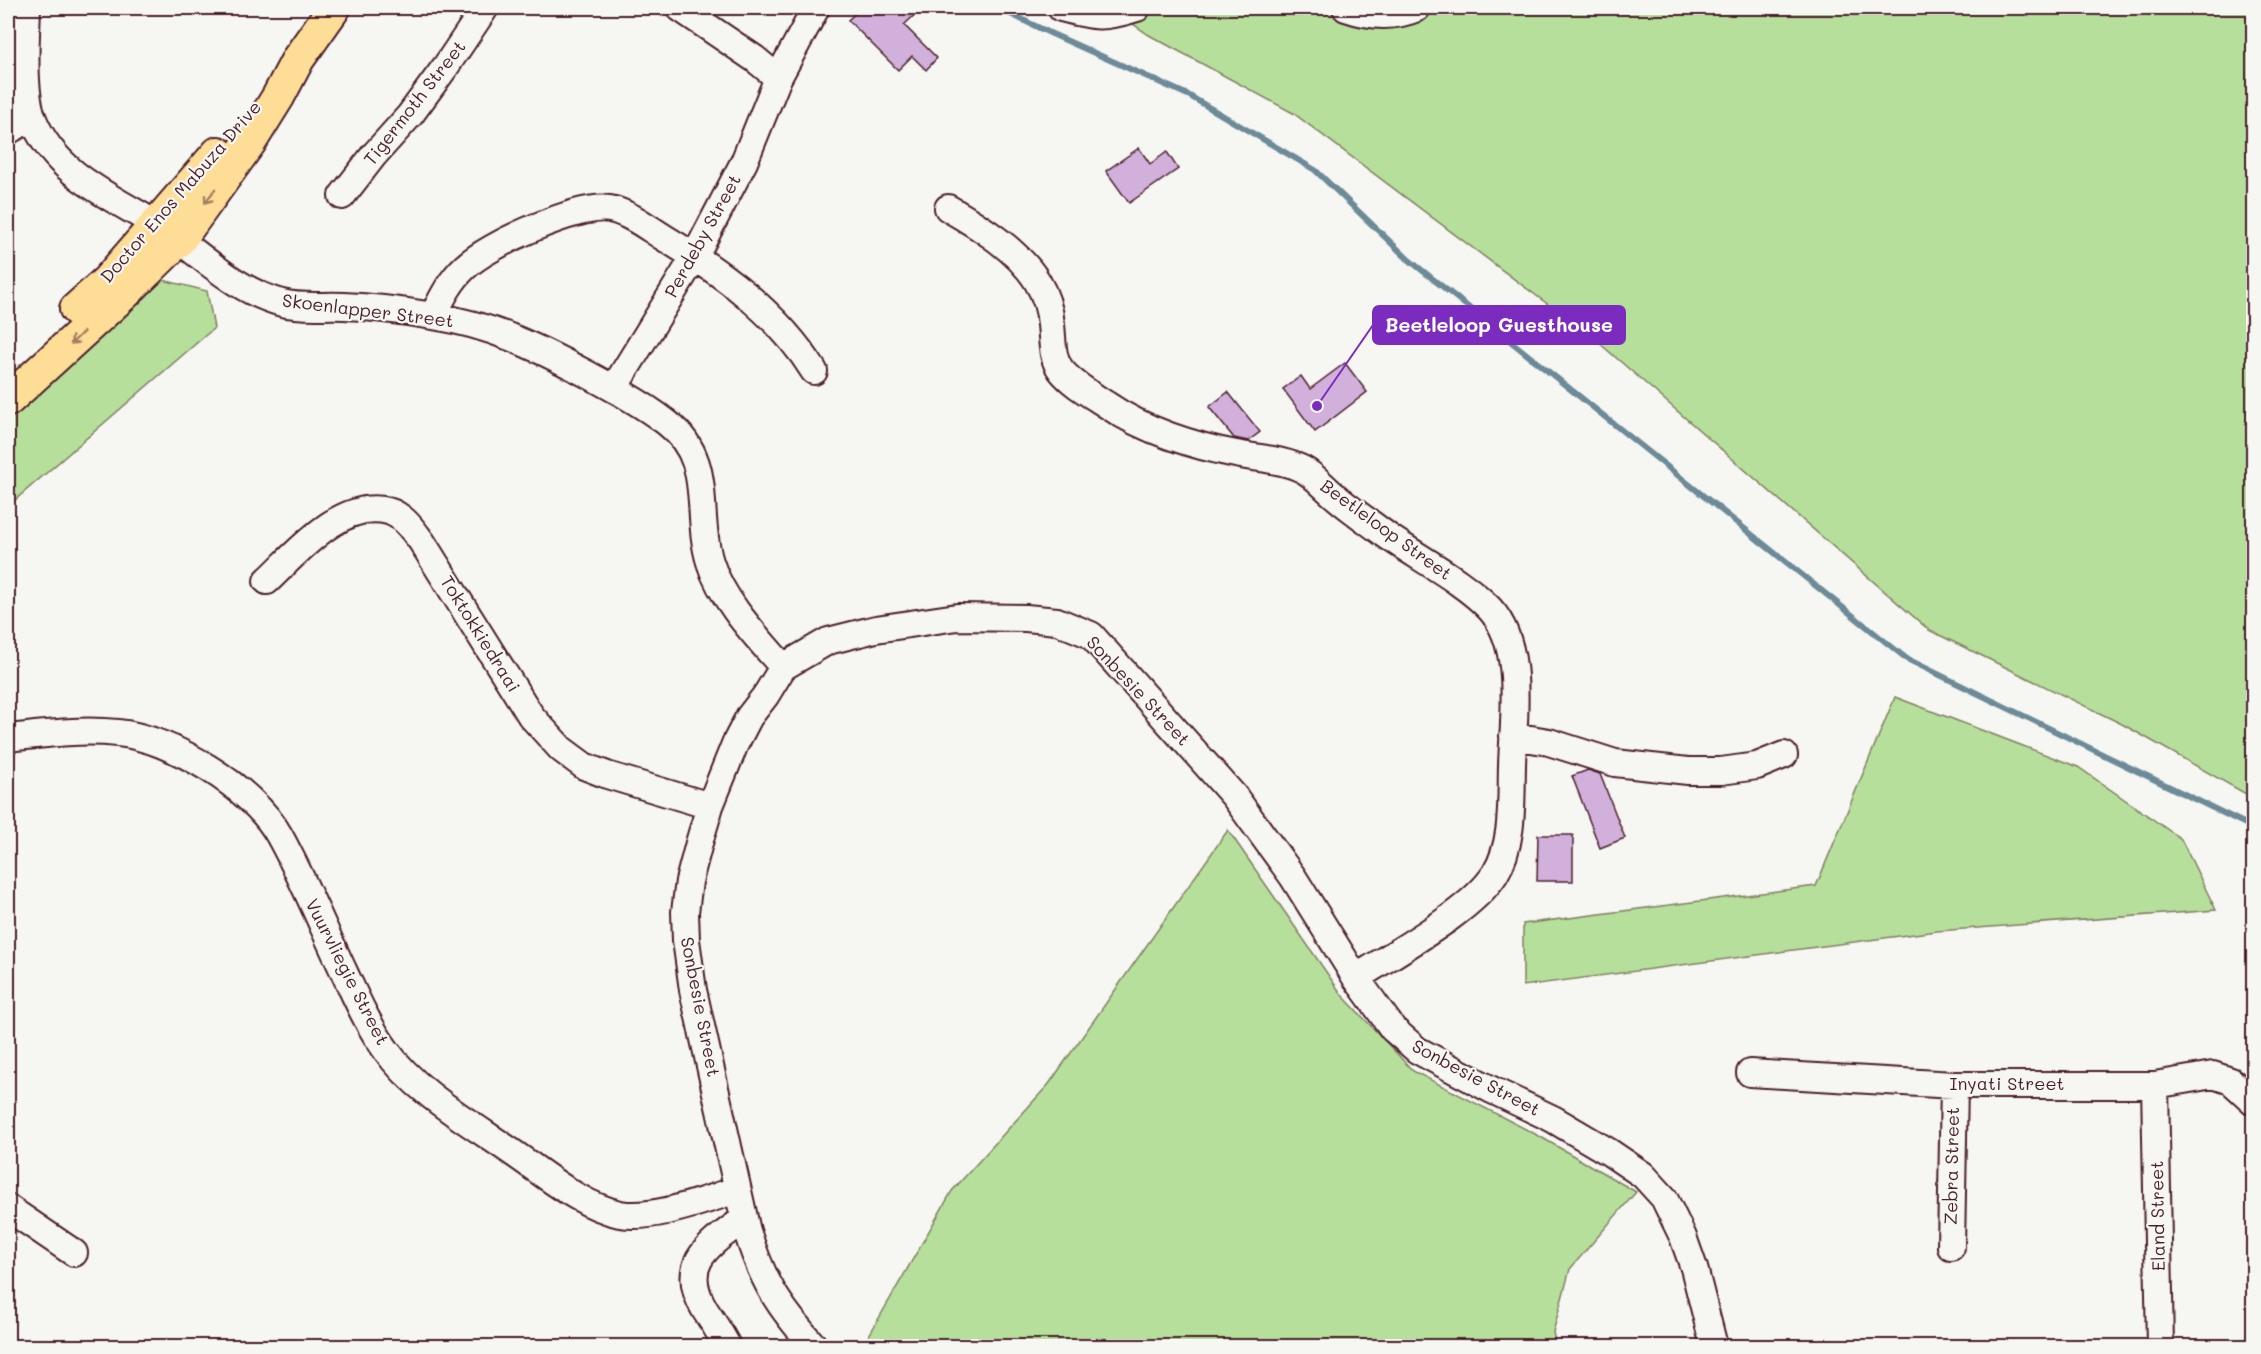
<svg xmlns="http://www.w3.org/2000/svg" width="2261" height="1354" font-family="Mali,sans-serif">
<rect width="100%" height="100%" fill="#f6f6f2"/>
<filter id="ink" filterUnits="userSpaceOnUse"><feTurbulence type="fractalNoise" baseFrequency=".0167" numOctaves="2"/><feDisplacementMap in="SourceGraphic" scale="12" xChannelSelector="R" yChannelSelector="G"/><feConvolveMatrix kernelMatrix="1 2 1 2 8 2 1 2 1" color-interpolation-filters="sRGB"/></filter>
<g filter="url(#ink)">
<path fill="#b6df9b" stroke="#807f63" stroke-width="1.5" d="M 1110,8 L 2253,8 L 2253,798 L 2122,724 L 1929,630 L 1598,342 L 1293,113 L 1149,35 Z
M 163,280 L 207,291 L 214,328 L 8,506 L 8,418 Z
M 1895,697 L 2078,767 L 2181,839 L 2216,910 L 1937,931 L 1523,986 L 1523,924 L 1816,886 Z
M 1228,830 L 1342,995 L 1413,1071 L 1539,1136 L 1636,1192 L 1570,1269 L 1553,1332 L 1556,1346 L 863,1346 L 952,1191 L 1049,1084 Z"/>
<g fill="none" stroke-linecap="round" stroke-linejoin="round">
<path stroke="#6c8a98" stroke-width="6" d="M 998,8 L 1052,34 L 1188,95 L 1315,170 L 1408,259 L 1907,659 L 2254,828"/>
</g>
<path fill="#d1b0db" stroke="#4a1f2b" stroke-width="1.5" d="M 861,8 L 922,8 L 904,25 L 937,58 L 926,70 L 912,56 L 898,70 L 848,20 Z
M 1139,148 L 1150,164 L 1167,152 L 1178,169 L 1129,203 L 1106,171 Z
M 1345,363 L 1367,392 L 1315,432 L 1283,389 L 1301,376 L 1310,389 Z
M 1228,392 L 1260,432 L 1248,441 L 1234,438 L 1209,407 Z
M 1588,770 L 1600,774 L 1625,838 L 1600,848 L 1572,776 Z
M 1538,835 L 1573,835 L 1573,881 L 1537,881 Z"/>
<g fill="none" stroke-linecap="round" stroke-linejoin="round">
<g stroke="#4a1f2b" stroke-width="30">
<path id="minor" d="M 27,8 C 26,38 22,92 33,119 C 57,179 119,199 168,232 C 205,258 237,291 282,303 C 301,308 324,305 344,306 C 373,307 404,311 433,316 C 491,325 534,346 585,373 C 613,388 641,403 666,422 C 716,460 694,511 710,562 C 722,601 757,637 783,667
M 680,8 L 755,59 L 778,78
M 1061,8 C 1095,17 1103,19 1137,8
M 1346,8 C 1369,16 1394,18 1417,8
M 8,131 L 32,117
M 342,196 L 374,155 L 410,115 L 446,66 L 485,8
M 948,208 C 979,226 1018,250 1037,281 C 1045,294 1050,310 1051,325 C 1053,340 1051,357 1061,370 C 1072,384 1092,395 1107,405 C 1143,430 1194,446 1236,454 C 1259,459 1283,459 1304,470 C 1315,476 1325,488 1335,496 C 1351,510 1369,522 1386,535 C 1417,557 1465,582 1490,609 C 1525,647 1513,719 1512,766 C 1511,800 1514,844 1495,874 C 1471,912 1395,952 1356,978
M 433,316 C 442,298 450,281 465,267 C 488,245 579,203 610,209 C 629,213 647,227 663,237 C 721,272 777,312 814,371
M 614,388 L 695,256 L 744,162 L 778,78 L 816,8
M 267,581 C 297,553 341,499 388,511 C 403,515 413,530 422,542 L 531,716 L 561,749 L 584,766 L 607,775 L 710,806
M 1513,736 L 1549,742 L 1615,763 L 1688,771 L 1721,771 L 1757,766 L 1784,755
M 8,738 C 44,734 81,729 118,733 C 171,738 253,788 279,835 C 304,880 323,928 345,974 C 357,1000 369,1027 386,1050 C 416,1093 474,1125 516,1155 C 548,1177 582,1206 620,1214 C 654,1220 704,1200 737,1190
M 1750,1073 L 1954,1085 L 2155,1085 L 2213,1075 L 2231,1081 L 2254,1102
M 2155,1085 L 2160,1346
M 8,1208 L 74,1253
M 1951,1247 L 1954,1085
M 727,1346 C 721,1334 713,1322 705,1310 C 677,1263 709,1245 744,1219
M 814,1346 C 778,1306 763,1282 747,1231 L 693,990 L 686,940 L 685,912 L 689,881 L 699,843 L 710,806 L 735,744 L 749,717 L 766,695 L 783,667 L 828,641 L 876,629 L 957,617 L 1026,618 L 1057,621 L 1091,635 L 1234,796 L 1293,877 L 1356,978 L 1393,1029 L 1417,1050 L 1492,1090 L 1553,1119 L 1609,1152 L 1643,1175 L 1664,1198 L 1683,1237 L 1694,1268 L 1714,1346"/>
</g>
<g stroke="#4a1f2b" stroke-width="36">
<path id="major" d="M 76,309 L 108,280 L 218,153
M 8,400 L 124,294 L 179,240 L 250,142 L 278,97 L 298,59 L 334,8"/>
</g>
<use href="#minor" stroke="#f6f6f2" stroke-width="26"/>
<use href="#major" stroke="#fedd96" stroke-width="32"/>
</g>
<defs><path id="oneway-shaft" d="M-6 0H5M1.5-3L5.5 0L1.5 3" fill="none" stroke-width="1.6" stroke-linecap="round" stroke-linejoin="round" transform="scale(1.5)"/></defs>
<g stroke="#a47e60">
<use href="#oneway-shaft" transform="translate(210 196) rotate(126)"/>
<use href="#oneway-shaft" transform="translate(77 338) rotate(137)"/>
</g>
</g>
<g text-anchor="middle" stroke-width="4.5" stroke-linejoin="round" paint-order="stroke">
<g font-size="18" fill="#4a1f2b" stroke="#f6f6f2">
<text transform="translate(415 103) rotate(-52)" y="6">Tigermoth Street</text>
<text transform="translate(181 192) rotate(-49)" y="6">Doctor Enos Mabuza Drive</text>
<text transform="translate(703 236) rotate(-61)" y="6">Perdeby Street</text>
<text transform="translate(368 311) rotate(7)" y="6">Skoenlapper Street</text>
<text transform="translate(1386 530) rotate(36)" y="6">Beetleloop Street</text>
<text transform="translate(480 634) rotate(58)" y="6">Toktokkiedraai</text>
<text transform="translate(1138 691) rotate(47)" y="6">Sonbesie Street</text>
<text transform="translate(347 972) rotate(63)" y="6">Vuurvliegie Street</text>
<text transform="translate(700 1007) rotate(79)" y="6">Sonbesie Street</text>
<text transform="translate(1476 1078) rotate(28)" y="6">Sonbesie Street</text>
<text x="2007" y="1090">Inyati Street</text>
<text transform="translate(1952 1166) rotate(-89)" y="6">Zebra Street</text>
<text transform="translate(2158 1216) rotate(-91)" y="6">Eland Street</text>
</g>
</g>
<path fill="none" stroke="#7b2cbf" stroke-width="2" d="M1317 406L1373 325"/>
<circle fill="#7b2cbf" stroke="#f6f6f2" stroke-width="2" cx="1317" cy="406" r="6"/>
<rect fill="#7b2cbf" stroke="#7b2cbf" stroke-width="2" x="1373" y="306" width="252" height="38" rx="6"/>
<g font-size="20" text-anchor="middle" font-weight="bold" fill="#fff">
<text x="1499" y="332">Beetleloop Guesthouse</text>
</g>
<rect width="2261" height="1354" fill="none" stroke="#f6f6f2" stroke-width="30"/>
<rect x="15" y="15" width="2231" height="1324" fill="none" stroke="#4a1f2b" stroke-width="2" filter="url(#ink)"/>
</svg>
